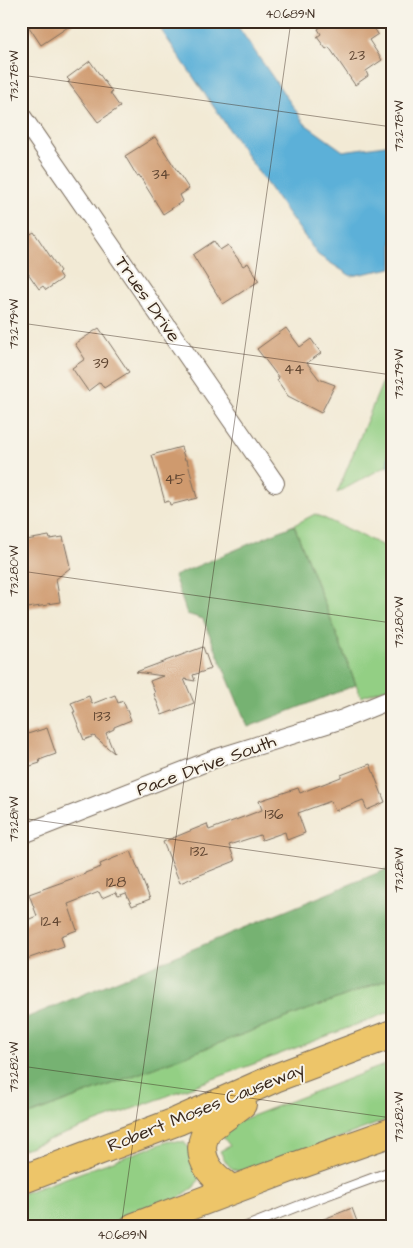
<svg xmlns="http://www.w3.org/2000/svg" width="413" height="1248" font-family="'Architects Daughter',sans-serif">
<rect width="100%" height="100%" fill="#f7f3e8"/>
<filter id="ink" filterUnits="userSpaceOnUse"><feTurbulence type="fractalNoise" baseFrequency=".02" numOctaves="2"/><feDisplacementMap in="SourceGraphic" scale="10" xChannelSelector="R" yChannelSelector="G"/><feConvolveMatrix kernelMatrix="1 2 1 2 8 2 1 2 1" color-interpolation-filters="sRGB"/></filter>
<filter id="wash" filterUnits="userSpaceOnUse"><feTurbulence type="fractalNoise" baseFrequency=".0096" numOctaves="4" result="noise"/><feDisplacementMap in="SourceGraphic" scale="20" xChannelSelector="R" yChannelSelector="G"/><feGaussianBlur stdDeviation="1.12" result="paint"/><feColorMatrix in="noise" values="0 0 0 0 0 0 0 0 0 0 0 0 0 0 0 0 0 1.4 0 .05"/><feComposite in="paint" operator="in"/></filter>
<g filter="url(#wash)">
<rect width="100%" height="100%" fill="#f2ead5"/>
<path fill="#93cf84" stroke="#677c51" d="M 392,359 L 392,415 L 389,418 L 388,465 L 337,493 Z
M 315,514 L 388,548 L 392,556 L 392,686 L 361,697 L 294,525 Z
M 392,978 L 392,1011 L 267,1059 L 21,1150 L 21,1118 Z
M 392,1062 L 392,1118 L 249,1172 C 230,1172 228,1166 220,1151 L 230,1146 L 220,1133 L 223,1127 Z
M 169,1141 L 184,1142 L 191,1150 L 201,1175 L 194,1187 L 176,1200 L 100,1227 L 21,1227 L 21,1194 Z"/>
<path fill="#76b272" stroke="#586e48" d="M 294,525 L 356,685 L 248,727 L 203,619 L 187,614 L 174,576 Z
M 392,867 L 392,978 L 21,1118 L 21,1020 Z"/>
<path fill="#5cb0d8" stroke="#4c6d7b" d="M 155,21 L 234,21 L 305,124 L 343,151 L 392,144 L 392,268 L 351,276 L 318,255 L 261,176 Z
M 392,415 L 392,478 L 388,465 L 389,418 Z"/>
<g id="blocks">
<path fill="#cf9a6e" d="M 25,21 L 77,21 L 41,45 Z
M 329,21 L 356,21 L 360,27 L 369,21 L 378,34 L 369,40 L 382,60 L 366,71 L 368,76 L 355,85 L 329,47 L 326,49 L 317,37 L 321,34 L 318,29 Z
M 90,61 L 112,92 L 110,93 L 120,107 L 98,122 L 68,82 L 70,81 L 67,78 Z
M 155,137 L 189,189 L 180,195 L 183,201 L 163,214 L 139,175 L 137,176 L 125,156 Z
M 34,232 L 60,271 L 58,273 L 62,279 L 46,290 L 43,286 L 39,289 L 21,263 L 21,240 Z
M 214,241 L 220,250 L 228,245 L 243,266 L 248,263 L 259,281 L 223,304 L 193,255 Z
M 99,328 L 129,372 L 104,388 L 100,382 L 88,391 L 72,368 L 85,359 L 75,344 Z
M 286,328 L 300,347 L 311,339 L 321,353 L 307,363 L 319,379 L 335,385 L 321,413 L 288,396 L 277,380 L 279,378 L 257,349 Z
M 181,447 L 185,460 L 187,460 L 197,498 L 170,505 L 169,501 L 165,502 L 152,455 Z
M 49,536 L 50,539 L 63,537 L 69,562 L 70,568 L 56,579 L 60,602 L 47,604 L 48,605 L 21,609 L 21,564 L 26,563 L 21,541 Z
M 203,647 L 211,669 L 193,675 L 195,681 L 184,679 L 194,703 L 162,715 L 154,694 L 155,693 L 150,681 L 163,676 L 136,672 Z
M 115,695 L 118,703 L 123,701 L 131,720 L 114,727 L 114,729 L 106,733 L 114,753 L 94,736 L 84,740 L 73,712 L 75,712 L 71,703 L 89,696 L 92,704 Z
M 47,728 L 56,754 L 39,760 L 40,763 L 21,769 L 21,736 Z
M 370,764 L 385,802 L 367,810 L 363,800 L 335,811 L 331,801 L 298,813 L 305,833 L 287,840 L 285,832 L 262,840 L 260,835 L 229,845 L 235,861 L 180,883 L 163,842 L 207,824 L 209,830 L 262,810 L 259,801 L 298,788 L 300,793 L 341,777 L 341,775 Z
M 131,851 L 150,899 L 132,906 L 126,893 L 118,896 L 116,892 L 102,898 L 99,892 L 68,904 L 77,930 L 61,936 L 64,946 L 21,961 L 21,925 L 28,922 L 27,920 L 37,916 L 29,894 L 85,874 L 85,873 L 101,867 L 100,864 Z
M 352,1208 L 359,1227 L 306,1227 L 306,1226 Z"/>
</g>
</g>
<g filter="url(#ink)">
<use href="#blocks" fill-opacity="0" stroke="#7b6d5e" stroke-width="1"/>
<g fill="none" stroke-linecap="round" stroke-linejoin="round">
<g stroke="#7b6d5e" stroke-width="11">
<path id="lane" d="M 245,1227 L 311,1201 L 392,1171"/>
</g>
<g stroke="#7b6d5e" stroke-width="20">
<path id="street" d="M 21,115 L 275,483
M 21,835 L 214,759 L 343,719 L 392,699"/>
</g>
<g stroke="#7b6d5e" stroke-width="30">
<path id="highway" d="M 21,1180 L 178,1121 L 275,1078 L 392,1034
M 232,1190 C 225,1184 215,1178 209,1169 C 200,1156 199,1139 211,1127 C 221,1119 232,1112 242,1104
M 134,1227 L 296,1166 L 392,1132"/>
</g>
<use href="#lane" stroke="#fff" stroke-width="9"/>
<use href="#street" stroke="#fff" stroke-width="18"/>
<use href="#highway" stroke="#edc569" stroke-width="28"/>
</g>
</g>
<path fill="none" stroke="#3b2a1e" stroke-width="1" stroke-opacity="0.45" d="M 21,75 L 392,127M 21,323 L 392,375M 21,571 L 392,623M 21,818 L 392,870M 21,1066 L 392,1118M 121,1227 L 291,21"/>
<g text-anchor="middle" stroke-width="4" stroke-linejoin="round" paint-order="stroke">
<g font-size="15" fill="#604632">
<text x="357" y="60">23</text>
<text x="161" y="179">34</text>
<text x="101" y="368">39</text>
<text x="294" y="374">44</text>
<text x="175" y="484">45</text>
<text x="102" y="721">133</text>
<text x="274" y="819">136</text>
<text x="199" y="856">132</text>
<text x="116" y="887">128</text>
<text x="51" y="926">124</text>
</g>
<g font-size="18" fill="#3b2a1e" stroke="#f7f3e8">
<text transform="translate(148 299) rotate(55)" y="6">Trues Drive</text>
<text transform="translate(206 765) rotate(-20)" y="6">Pace Drive South</text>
<text transform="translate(206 1107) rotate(-22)" y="6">Robert Moses Causeway</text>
</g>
</g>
<rect width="413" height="1248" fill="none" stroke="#f7f3e8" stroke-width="55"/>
<rect x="28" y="28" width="358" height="1192" fill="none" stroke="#3b2a1e" stroke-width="2"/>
<g font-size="12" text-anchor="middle" fill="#3b2a1e">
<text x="290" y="18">40.689°N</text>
<text transform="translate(14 76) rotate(-90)" y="4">73.278°W</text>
<text transform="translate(399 126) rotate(-90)" y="4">73.278°W</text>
<text transform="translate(14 324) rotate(-90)" y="4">73.279°W</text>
<text transform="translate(399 374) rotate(-90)" y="4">73.279°W</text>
<text transform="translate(14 571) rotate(-90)" y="4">73.280°W</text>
<text transform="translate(399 622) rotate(-90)" y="4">73.280°W</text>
<text transform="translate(14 819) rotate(-90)" y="4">73.281°W</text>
<text transform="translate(399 870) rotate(-90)" y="4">73.281°W</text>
<text transform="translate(14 1067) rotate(-90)" y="4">73.282°W</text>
<text transform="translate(399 1117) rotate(-90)" y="4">73.282°W</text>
<text x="122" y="1239">40.689°N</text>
</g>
</svg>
